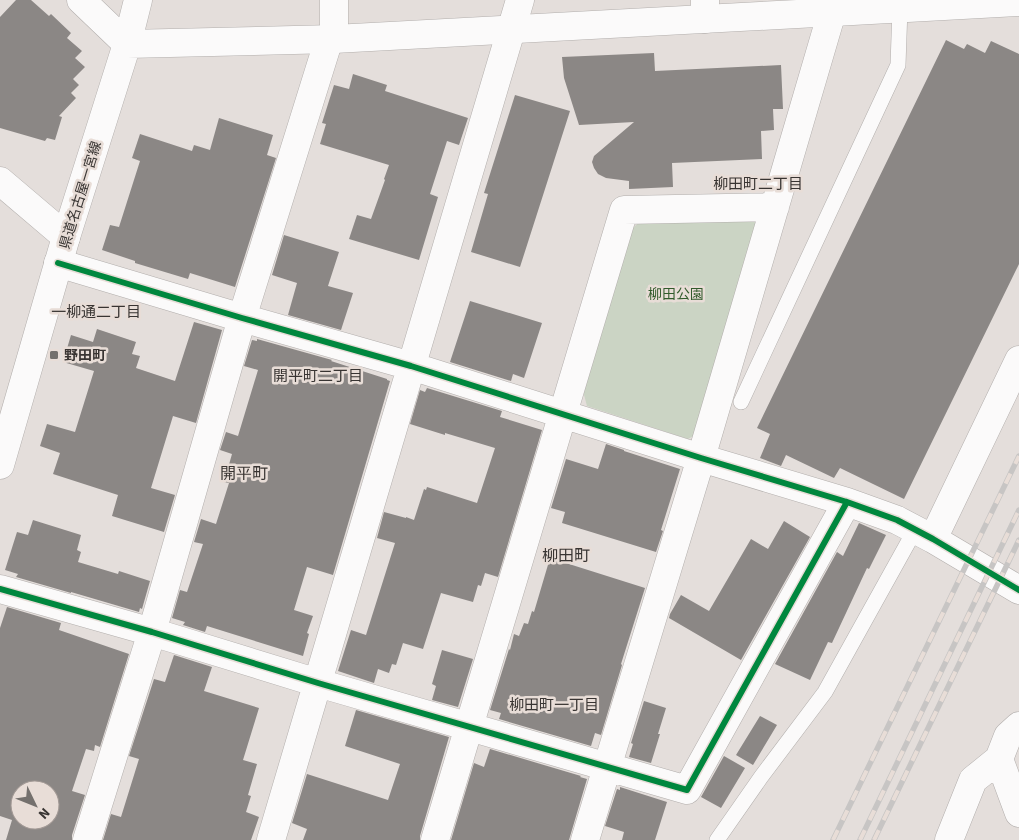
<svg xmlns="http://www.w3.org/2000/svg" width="1019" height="840" font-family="'Source Sans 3','Noto Sans JP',sans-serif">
<rect width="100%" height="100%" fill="#e4dedb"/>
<path fill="#cbd4c4" d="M 751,216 L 760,231 L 697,434 L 688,439 L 587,406 L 583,391 L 629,231 L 641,221 Z"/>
<path fill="#8b8785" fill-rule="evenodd" d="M 16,0 L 31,0 L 49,16 L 51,14 L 71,33 L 67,38 L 82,51 L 75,58 L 85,67 L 73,79 L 79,85 L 71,93 L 76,98 L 59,116 L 62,117 L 55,140 L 47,138 L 45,141 L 0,128 L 0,17 Z
M 946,40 L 964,49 L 967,44 L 985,53 L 991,41 L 1019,54 L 1019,264 L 904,499 L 840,468 L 834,478 L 786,455 L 781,466 L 760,458 L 770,434 L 757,428 Z
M 654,53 L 655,71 L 781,65 L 783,109 L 773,109 L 774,130 L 761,131 L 762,159 L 672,163 L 673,187 L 629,189 L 629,181 L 606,178 L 598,174 L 594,168 L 592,162 L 594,156 L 634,122 L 579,125 L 564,78 L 562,57 Z
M 353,74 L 387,85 L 385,91 L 468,118 L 459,145 L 447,141 L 430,194 L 438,197 L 419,260 L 349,239 L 357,215 L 371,219 L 385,180 L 384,179 L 389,165 L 320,144 L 326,124 L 322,123 L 334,85 L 349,89 Z
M 515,95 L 570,111 L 520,267 L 471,252 L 488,194 L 484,193 Z
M 219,118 L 273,135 L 267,155 L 276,158 L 235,287 L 190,273 L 188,279 L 135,263 L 135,261 L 102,250 L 110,225 L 119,227 L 140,161 L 132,158 L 140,134 L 192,151 L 194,145 L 210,150 Z
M 284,235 L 339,252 L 328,286 L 353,293 L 341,330 L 288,315 L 297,283 L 272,275 Z
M 470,301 L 542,323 L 524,378 L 513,374 L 511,381 L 450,362 Z
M 194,322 L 222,330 L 196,423 L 173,416 L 151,488 L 175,495 L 164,532 L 112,516 L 118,495 L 53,474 L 60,453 L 40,446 L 47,424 L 75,432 L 94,371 L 63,362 L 71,335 L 93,342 L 97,329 L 136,342 L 132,354 L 140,356 L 136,368 L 175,381 Z
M 257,339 L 332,360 L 331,361 L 387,379 L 387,380 L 390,381 L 333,575 L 307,567 L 294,610 L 313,616 L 307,633 L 309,634 L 303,656 L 207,626 L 205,632 L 183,625 L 185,622 L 172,618 L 180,590 L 187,592 L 203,544 L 194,542 L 201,519 L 216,524 L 229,483 L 224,482 L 232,454 L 220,450 L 226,432 L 238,436 L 258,370 L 244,366 L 252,340 L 257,341 Z
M 427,388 L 502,411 L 500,417 L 542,430 L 498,577 L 485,573 L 481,586 L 478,585 L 473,602 L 441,593 L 423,649 L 403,643 L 396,665 L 392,664 L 389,673 L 378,669 L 374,683 L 338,671 L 351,630 L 366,635 L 395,543 L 377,538 L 384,512 L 406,518 L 406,517 L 414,520 L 424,489 L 426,490 L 427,487 L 477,503 L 495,448 L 445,433 L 445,435 L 410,424 L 420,390 L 425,392 Z
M 606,444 L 624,450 L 624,451 L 680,469 L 661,530 L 663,531 L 656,552 L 562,523 L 565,512 L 551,508 L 566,459 L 598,469 Z
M 33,520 L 81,535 L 77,550 L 81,552 L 78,562 L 118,574 L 119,571 L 150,581 L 142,609 L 140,608 L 139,612 L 71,592 L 71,593 L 16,577 L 18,574 L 5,570 L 17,532 L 28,535 Z
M 784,521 L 810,537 L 741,660 L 669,618 L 670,614 L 681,595 L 709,611 L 751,539 L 768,549 Z
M 859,523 L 886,535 L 869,569 L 867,568 L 832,643 L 828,642 L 810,680 L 775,664 L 837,552 L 843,556 Z
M 550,558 L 645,588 L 621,664 L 622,665 L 601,735 L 595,733 L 591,746 L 499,719 L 501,713 L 490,710 L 509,649 L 510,650 L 514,634 L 519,636 L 524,623 L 528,624 L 532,611 L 534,612 Z
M 7,607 L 61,623 L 59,630 L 129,654 L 100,747 L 95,745 L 94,751 L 86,749 L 72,791 L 85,795 L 72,835 L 72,840 L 6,840 L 12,820 L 0,816 L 0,628 ZM 20,790 L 50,790 L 50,820 L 20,820 Z
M 442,650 L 473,659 L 458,707 L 432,700 L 436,686 L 432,684 Z
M 174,655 L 212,667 L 204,691 L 259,708 L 243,760 L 257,764 L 248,795 L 251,796 L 246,812 L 259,817 L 251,840 L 103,840 L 111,814 L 121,817 L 139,759 L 129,756 L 154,679 L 165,682 Z
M 644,701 L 666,708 L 658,734 L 660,734 L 651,763 L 629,757 L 633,744 L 631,743 Z
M 356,710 L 449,737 L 420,836 L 420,840 L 303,840 L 307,829 L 292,823 L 307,774 L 388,800 L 400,764 L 345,746 Z
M 760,716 L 777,725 L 753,765 L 736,755 Z
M 490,749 L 581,776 L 580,777 L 587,779 L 569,840 L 451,840 L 474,763 L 484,767 Z
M 724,756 L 745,768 L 721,808 L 701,797 Z
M 620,787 L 667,802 L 655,840 L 622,840 L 624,832 L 605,826 L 617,789 L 620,790 Z"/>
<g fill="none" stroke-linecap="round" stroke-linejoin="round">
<g stroke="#b2aeac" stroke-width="16">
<path id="lane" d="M 741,402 L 898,65 L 900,8
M 717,840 L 761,777 L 825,692 L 915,530"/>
</g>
<g stroke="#b2aeac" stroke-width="29">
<path id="street" d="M 334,0 L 334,39
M 705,19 L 705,0
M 0,181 L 66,237
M 58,263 L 242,318 L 411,366 L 701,458 L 847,502 L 897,520 L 933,539 L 1019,590
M 933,539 L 1019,360
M 0,589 L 152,632 L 318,683 L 687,790 L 847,502
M 1019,726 L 1008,736 L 999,759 L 1019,813
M 87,840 L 152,632 L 242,318 L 329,39
M 271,840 C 355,560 435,279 520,0
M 435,840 L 624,210 L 775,207
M 585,840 L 701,458 L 832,12
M 949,840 L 973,780 L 999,759"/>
</g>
<g stroke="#b2aeac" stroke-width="29">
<path id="secondary" d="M 81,0 L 127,44
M 127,44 L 334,39 L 1019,2
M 0,465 L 66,237 L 127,44 L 138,0"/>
</g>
<use href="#lane" stroke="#fbfafa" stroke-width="15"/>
<use href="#street" stroke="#fbfafa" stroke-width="28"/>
<use href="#secondary" stroke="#fbfafa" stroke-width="28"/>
<g stroke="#c7c5c4" stroke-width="5.5">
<path id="rail" d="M 833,840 L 1019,456
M 860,840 L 1019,510
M 874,840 L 1019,540"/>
</g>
<use href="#rail" stroke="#e8ddd7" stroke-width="4" stroke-dasharray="11" stroke-linecap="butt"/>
<g stroke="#e8ddd7" stroke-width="9">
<path id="cycleway" d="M 58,263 L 242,318 L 411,366 L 701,458 L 847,502 L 897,520 L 933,539 L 1019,590
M 0,589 L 152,632 L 318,683 L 687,790 L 847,502"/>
</g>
<use href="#cycleway" stroke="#00873e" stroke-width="6"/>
</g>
<rect fill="#74706d" stroke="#e8ddd7" stroke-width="2" x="49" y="350" width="10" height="10" rx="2.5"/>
<g text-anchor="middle" stroke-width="5" stroke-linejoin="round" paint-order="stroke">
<g font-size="14" fill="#383432" stroke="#e8ddd7">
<text transform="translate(80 195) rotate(-73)" y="5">県道名古屋一宮線</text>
</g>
<g font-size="14" fill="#325b2c" stroke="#e8ddd7">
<text x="676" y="299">柳田公園</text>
</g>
<g font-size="14" font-weight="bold" fill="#383432" stroke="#e8ddd7" text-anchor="start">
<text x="64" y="360">野田町</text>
</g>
<g font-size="15" fill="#383432" stroke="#e8ddd7">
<text x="758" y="189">柳田町二丁目</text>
<text x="96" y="317">一柳通二丁目</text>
<text x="318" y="381">開平町二丁目</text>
<text x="554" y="710">柳田町一丁目</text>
</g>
<g font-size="16" fill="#383432" stroke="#e8ddd7">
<text x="244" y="479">開平町</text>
<text x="566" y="561">柳田町</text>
</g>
</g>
<g transform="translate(35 805) rotate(133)"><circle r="24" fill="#e8ddd7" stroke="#a29995"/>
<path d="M0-4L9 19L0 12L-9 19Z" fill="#74706d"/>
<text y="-8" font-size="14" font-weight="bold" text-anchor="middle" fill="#383432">N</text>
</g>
</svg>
